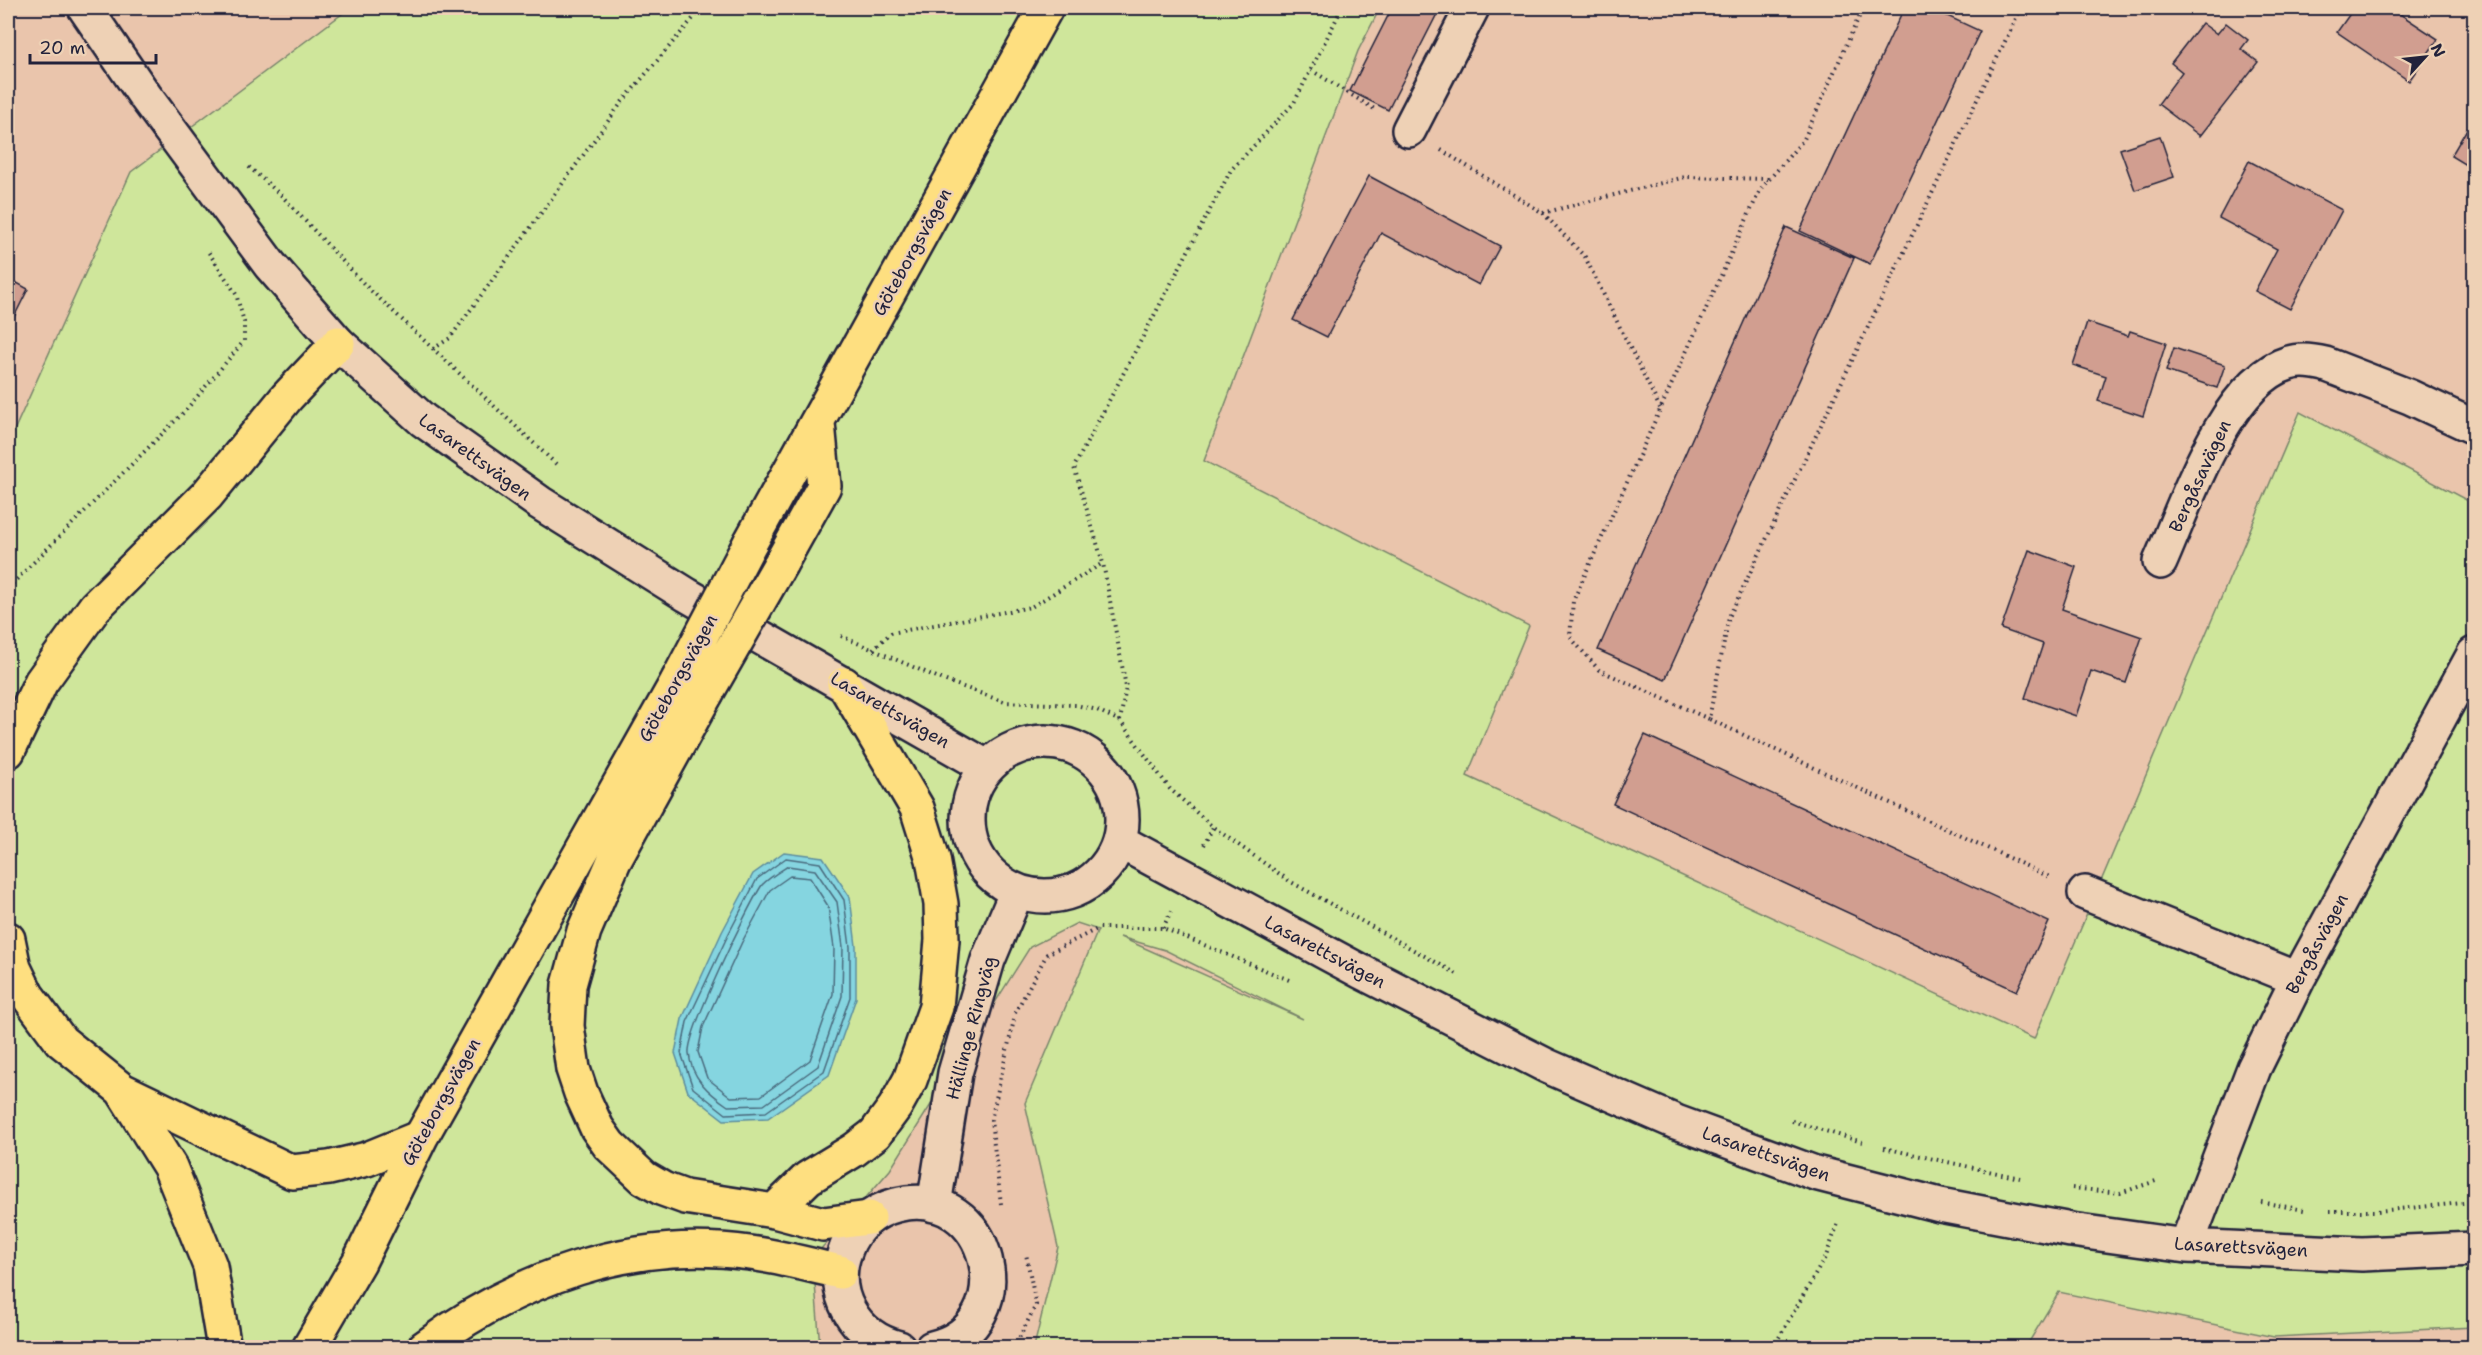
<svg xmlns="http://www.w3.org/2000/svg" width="2482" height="1355" font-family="'Shantell Sans',sans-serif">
<rect width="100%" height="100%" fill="#eac5ac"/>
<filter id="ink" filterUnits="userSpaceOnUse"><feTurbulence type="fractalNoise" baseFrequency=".0167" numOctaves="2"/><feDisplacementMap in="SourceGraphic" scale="12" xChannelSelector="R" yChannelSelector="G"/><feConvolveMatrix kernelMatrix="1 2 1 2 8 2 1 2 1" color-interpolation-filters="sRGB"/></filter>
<g filter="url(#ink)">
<path fill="#cfe69b" stroke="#78846b" stroke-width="1.5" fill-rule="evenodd" d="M 350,8 L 1380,8 L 1358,51 L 1204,461 L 1529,626 L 1467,776 L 2034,1039 L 2300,412 L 2474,504 L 2474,1327 L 2274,1337 L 2059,1292 L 2026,1347 L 1034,1347 L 1058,1247 L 1025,1103 L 1098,930 L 1077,923 L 1030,947 L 890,1170 L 813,1258 L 820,1347 L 8,1348 L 8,444 L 131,172 ZM 1120,937 L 1165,950 L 1303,1019 Z"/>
<path fill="#85d5e0" stroke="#5d8d9e" stroke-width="1.5" d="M 784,852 L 823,857 L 850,897 L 856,946 L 856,998 L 829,1075 L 768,1118 L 724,1120 L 688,1092 L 675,1053 L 682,1019 L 722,932 L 753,874 Z"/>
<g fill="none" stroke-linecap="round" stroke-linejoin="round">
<path stroke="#4a6a7d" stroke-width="1.5" d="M 786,858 L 820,863 L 844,900 L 850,947 L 850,997 L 824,1071 L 766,1112 L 726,1114 L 693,1088 L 681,1053 L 687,1022 L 728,935 L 757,879 Z
M 788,866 L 815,870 L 837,902 L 843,947 L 842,996 L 818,1066 L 764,1105 L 728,1106 C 709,1093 691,1078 689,1053 C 687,1032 748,906 762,885 C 768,878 780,871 788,866 Z
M 790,876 L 810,878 L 828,906 L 834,948 L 833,994 L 810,1060 L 761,1096 L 731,1097 L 707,1078 L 698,1052 L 703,1027 L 742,942 L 770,890 Z"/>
</g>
<path fill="#d19e90" stroke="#22223b" stroke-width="1.5" d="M 1392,8 L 1440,8 L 1388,110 L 1350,91 Z
M 1904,8 L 1930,8 L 1980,31 L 1870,264 L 1800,231 Z
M 2354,8 L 2391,8 L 2438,39 L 2409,81 L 2337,32 Z
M 2202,23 L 2217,34 L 2226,23 L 2248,40 L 2241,49 L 2258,62 L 2200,136 L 2158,104 L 2182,72 L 2171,63 Z
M 2474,117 L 2474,170 L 2451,156 Z
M 2160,136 L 2174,177 L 2135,190 L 2120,149 Z
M 2249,161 L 2342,210 L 2290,309 L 2255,291 L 2277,249 L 2219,218 Z
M 1369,176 L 1500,246 L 1479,285 L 1381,233 L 1327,337 L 1293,320 Z
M 1786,227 L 1854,258 L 1665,680 L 1598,650 Z
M 8,278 L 28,289 L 8,329 Z
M 2087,322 L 2128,336 L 2130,331 L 2166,343 L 2143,416 L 2098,401 L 2106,376 L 2073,365 Z
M 2174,348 L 2225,365 L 2217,388 L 2166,371 Z
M 2029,550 L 2076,567 L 2062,609 L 2142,637 L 2126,683 L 2091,671 L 2076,716 L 2025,698 L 2043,644 L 2001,629 Z
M 1645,735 L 2049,922 L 2017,991 L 1613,804 Z"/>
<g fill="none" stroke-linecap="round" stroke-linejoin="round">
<g stroke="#22223b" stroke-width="38">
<path id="minor" d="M 85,8 L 145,96 L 270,265 L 338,343 L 423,420 L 540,503 L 687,595 L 987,767
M 1409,130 L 1472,8
M 2160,562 C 2185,506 2225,382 2289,363 C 2301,359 2313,361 2325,364 L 2410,397 L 2474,427
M968 819a77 77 0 1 1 154 0a77 77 0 1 1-154 0Z
M 1119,841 L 1360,971 L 1547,1066 L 1676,1122 L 1815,1173 L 1940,1205 L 2071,1230 L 2186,1246 L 2362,1254 L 2474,1249
M 2085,893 L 2298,979
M 934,1205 L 955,1073 L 988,960 L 1017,891
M 2186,1246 L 2254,1068 L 2298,979 L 2474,654
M 899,1348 C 855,1337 828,1293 846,1249 C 854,1227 873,1211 896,1205 C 992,1181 1026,1327 932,1348"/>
</g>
<g stroke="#22223b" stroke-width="38">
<path id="major" d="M 750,543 L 1046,8
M 781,563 L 824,486 L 818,423
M 706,694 L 614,861 L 584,931 L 569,985 L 567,1026 L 573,1069 L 581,1093 L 597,1128 L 609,1145 L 644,1178 L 663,1189 L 685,1197 L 774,1211 L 823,1224 L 869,1218
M 8,751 L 41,682 L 95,607 L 207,495 L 287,397 L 338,343
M 8,939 L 14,968 L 27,995 L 61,1041 L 122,1090 L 292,1172 L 329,1168 L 367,1159 L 421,1137
M 122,1090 L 170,1167 L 210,1266 L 224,1348
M 774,1211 L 808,1178 L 854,1150 L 875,1134 L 895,1107 L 910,1080 L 936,1007 L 942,940 L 941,904 L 933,859 L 917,808 L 844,684
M 309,1348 L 359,1262 L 421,1137 L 678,680
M 424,1348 C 518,1278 632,1236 750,1253 C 780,1257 810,1265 840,1272"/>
</g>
<path stroke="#22223b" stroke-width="4" stroke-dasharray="1.5 4.5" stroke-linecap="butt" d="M 2021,8 L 1729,617 L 1709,719 L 2052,878
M 1311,70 L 1376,110
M 1441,150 L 1543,213 L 1585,257 L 1660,408
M 249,167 L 282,196 L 364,284 L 556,464
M 1543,213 L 1685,177 L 1769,179
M 433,349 L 450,338 L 622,102 L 702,8
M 8,588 L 185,411 L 244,341 L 244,322 L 236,294 L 207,250
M 841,636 L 946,681 L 1005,702 L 1076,705 L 1097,710 L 1120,721 L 1170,789 L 1213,827 L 1291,882 L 1459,975
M 873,649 L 891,633 L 1031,607 L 1103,563
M 1709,719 L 1599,670 L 1570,637 L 1573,601 L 1760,190 L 1804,139 L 1863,8
M 1120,721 L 1126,687 L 1103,563 L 1074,467 L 1231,170 L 1294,103 L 1342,8
M 1204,845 L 1213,827
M 1163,928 L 1171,911
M 1015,1013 L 1047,954 L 1099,928 L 1163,928 L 1289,980
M 1792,1121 L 1862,1142
M 1884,1148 L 2020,1178
M 2072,1188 L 2120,1193 L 2156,1181
M 2261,1202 L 2304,1210
M 1001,1204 L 991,1120 L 1014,1020
M 2330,1211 L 2377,1211 L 2474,1202
M 1014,1348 L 1036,1305 L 1026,1254
M 1773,1348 L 1826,1256 L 1839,1221"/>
<use href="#minor" stroke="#eed1b5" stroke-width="33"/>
<use href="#major" stroke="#fedf80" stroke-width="33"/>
<g stroke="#22223b" stroke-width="38" stroke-linecap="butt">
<path id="major-bridge" d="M 678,680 L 750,543
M 706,694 L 781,563"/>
</g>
<use href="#major-bridge" stroke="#fedf80" stroke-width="33"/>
</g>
</g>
<g text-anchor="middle" stroke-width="5" stroke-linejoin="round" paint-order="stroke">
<g font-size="18" fill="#22223b" stroke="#eed1b5">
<text transform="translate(912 252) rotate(-61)" y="6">Göteborgsvägen</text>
<text transform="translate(475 457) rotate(36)" y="6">Lasarettsvägen</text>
<text transform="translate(2200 476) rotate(-65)" y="6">Bergåsavägen</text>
<text transform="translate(678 678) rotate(-61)" y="6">Göteborgsvägen</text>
<text transform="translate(890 710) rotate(30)" y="6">Lasarettsvägen</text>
<text transform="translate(2317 944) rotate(-62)" y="6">Bergåsvägen</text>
<text transform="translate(1325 952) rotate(28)" y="6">Lasarettsvägen</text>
<text transform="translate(971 1028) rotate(-75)" y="6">Hällinge Ringväg</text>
<text transform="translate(441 1102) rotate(-61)" y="6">Göteborgsvägen</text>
<text transform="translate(1766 1154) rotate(19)" y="6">Lasarettsvägen</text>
<text transform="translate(2241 1247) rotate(3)" y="6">Lasarettsvägen</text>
</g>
</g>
<rect width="2482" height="1355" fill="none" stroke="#eed1b5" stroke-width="30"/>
<rect x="15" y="15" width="2452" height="1325" fill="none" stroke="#22223b" stroke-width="2" filter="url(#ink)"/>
<g transform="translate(2425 57) rotate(63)" stroke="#eed1b5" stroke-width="4.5" paint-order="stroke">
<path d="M0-4.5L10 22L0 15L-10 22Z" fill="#22223b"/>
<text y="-9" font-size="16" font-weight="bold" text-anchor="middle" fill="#22223b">N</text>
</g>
<path d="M30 54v9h126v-9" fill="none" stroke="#22223b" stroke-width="3"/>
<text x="39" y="54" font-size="18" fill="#22223b" stroke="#eed1b5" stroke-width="4.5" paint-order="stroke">20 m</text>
</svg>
